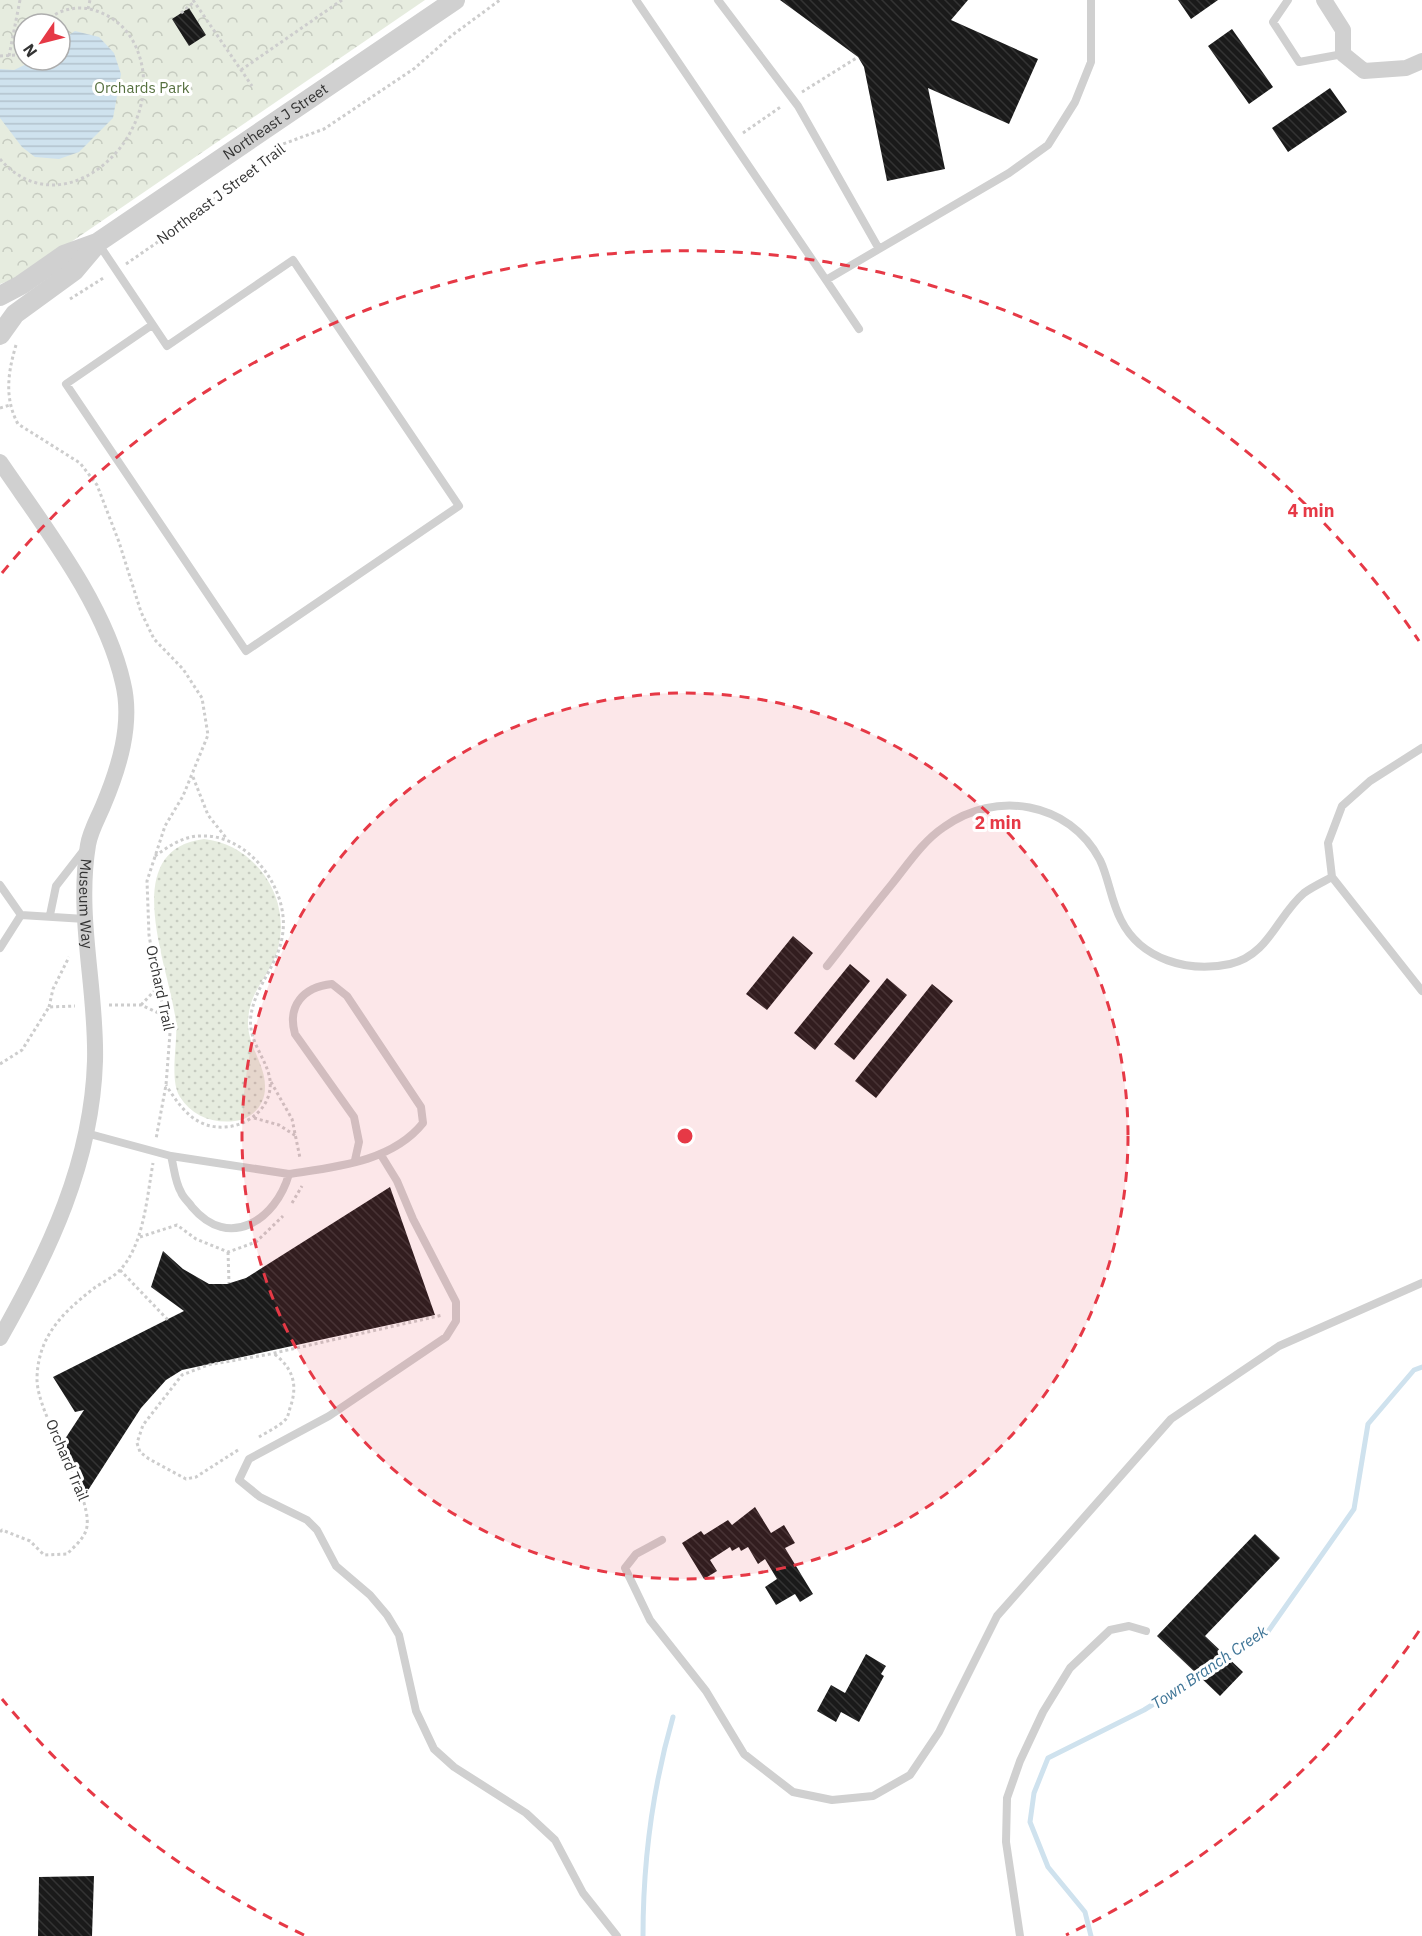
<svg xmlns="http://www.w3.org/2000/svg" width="1422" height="1936" font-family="'IBM Plex Sans',sans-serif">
<defs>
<pattern id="grass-dots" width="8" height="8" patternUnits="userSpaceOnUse" patternTransform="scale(1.5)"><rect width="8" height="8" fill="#e6ecdf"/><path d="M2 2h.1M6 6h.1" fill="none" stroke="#c6cbc0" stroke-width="1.8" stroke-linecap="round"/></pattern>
<pattern id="park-crowns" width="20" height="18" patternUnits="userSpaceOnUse" patternTransform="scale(1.5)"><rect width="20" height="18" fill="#e6ecdf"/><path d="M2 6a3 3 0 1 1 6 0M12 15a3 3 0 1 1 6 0" fill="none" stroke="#c6cbc0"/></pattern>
<pattern id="water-rules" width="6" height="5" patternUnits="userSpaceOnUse" patternTransform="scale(1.5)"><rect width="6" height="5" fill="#cfe2ee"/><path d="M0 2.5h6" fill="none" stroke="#b2c2cd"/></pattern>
<pattern id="building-back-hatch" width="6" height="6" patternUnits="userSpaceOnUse" patternTransform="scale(1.5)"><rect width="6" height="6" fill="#1a1a1a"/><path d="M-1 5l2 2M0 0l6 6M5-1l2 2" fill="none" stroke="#333"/></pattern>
</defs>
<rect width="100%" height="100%" fill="#fff"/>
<path fill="url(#grass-dots)" d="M 204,839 C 258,845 293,901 277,952 C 268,979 249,990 248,1023 C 248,1047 266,1065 265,1088 C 265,1105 252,1119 235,1121 C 213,1124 192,1116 180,1097 C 169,1080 178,1043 176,1022 C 170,968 116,850 204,839 Z"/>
<path fill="url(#park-crowns)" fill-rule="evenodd" d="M 0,0 L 425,0 L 20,277 L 0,284 ZM 24,24 L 60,24 L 60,60 L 24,60 Z"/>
<path fill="url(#water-rules)" d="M 75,31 L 99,37 L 114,53 L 121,74 L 113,118 L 79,152 L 59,159 L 35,157 L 22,147 L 0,118 L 0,69 L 14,70 L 35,60 L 60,60 L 60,41 Z"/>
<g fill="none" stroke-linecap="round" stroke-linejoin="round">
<path stroke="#cfe2ee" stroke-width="5" d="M 1222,1661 L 1267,1633 L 1354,1509 L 1368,1424 L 1414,1370 L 1422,1367
M 643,1936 C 643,1861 652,1790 673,1717
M 1091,1936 L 1085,1912 L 1048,1867 L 1030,1822 L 1034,1793 L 1048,1758 L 1144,1710 L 1204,1673"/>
</g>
<path fill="url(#building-back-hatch)" d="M 780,0 L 968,0 L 951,20 L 1038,59 L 1009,124 L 928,88 L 945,169 L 887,181 L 864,67 L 858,57 Z
M 1178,0 L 1218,0 L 1191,19 Z
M 189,8 L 206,35 L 189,46 L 172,19 Z
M 1232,29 L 1273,87 L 1249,104 L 1208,46 Z
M 1330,88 L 1347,112 L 1288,152 L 1272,128 Z
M 793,936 L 813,953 L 767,1010 L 746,994 Z
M 850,964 L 870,981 L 815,1050 L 794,1033 Z
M 887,978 L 907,995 L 854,1060 L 834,1044 Z
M 932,984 L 953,1001 L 876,1098 L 855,1081 Z
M 390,1187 L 435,1315 L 182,1370 L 166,1380 L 141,1408 L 85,1495 L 63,1442 L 84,1410 L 75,1412 L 53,1377 L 184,1311 L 151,1287 L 163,1251 L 183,1269 L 209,1284 L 227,1284 L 246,1278 Z
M 755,1507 L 771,1533 L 784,1525 L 795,1543 L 785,1548 L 813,1594 L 800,1602 L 795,1594 L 776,1605 L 765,1587 L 777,1579 L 765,1559 L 758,1564 L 748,1547 L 741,1551 L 739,1547 L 732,1551 L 730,1547 L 710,1560 L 717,1571 L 704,1579 L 682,1543 L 701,1531 L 704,1535 L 728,1520 L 732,1525 Z
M 1255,1534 L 1280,1558 L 1205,1636 L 1243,1672 L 1220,1696 L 1157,1636 Z
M 866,1654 L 886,1666 L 881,1674 L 884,1676 L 859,1722 L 841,1712 L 836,1722 L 817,1711 L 831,1685 L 845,1693 Z
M 94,1876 L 92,1936 L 38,1936 L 39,1877 Z"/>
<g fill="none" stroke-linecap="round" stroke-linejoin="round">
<path stroke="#cdcdcd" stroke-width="3" stroke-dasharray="3 3" stroke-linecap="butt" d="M 193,0 L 252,86
M 88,9 L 90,0
M 181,13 L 194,2
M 0,56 L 16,55 L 24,49
M 9,56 L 20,0
M 241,70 L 342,0
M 802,92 L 858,57
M 743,133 L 782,106
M 0,159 C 66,235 175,128 135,45 C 126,26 110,14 90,9 C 75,6 54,10 45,24
M 126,264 L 178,228 L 283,144 L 324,129 L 415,68 L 451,36 L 500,0
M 70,299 L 105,277
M 16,345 C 8,372 4,398 18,424 L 80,463 L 97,485 L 119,542 L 141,612 L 154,639 L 183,669 L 202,698 L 208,735 L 183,796 L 165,826 L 147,881 L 149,935 L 158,987 L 170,1033 L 166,1085 L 156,1139
M 0,408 L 10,405
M 193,777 L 208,815 L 227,839
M 155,856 C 168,847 183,836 200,836 C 247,833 288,887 283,931 C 280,964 256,983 251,1015 C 247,1041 267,1058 270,1080 C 273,1107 248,1126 225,1127 C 195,1129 180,1107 166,1085
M 109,1005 L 141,1005 L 167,1017
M 141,1005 L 158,987
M 49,1007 L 53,989 L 69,957
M 0,1064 L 22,1050 L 49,1007 L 75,1006
M 271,1082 L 292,1119 L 300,1158
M 254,1118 L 279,1125 L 296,1136
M 292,1203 L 302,1186
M 140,1237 L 177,1225 L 196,1239 L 228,1252 L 256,1242 L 283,1216
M 228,1252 L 229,1283
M 120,1270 L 168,1320
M 259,1437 C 267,1432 280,1426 286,1419 C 289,1415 289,1410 291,1405 C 298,1383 292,1367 273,1353
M 238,1450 L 196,1477 L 186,1479 L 149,1459 L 140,1452 L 137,1443 L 143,1425 L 182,1375 L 208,1365 L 270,1354 L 443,1315
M 0,1532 L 2,1530 L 30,1541 L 44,1555 L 67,1554 C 73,1548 81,1541 85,1533 C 100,1503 36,1418 37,1378 C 38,1337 62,1313 93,1289 C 101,1283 112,1278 119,1271 C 144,1246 147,1196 153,1163"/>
<path stroke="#d0d0d0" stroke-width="8" d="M 636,0 L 826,280 L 1009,173 L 1048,145 L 1075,102 L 1091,62 L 1091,0
M 718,0 L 798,106 L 879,249
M 1288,0 L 1273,22 L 1299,62 L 1343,54
M 98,243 L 167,346 L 293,260 L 459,506 L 246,651 L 66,384 L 152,325
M 826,280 L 859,329
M 1422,748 L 1370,781 L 1342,806 L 1328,843 L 1332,877 L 1422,991
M 0,885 L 21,915 L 85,919
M 50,915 L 56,886 L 84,850
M 0,948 L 21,915
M 827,966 C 849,938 870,911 892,884 C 908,864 923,841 944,827 C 995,790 1069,801 1100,860 C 1109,879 1111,901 1121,920 C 1141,960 1189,973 1230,964 C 1269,955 1277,916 1304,893 C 1312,887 1323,882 1332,877
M 86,1133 L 171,1156 C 174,1167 175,1182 181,1192 C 183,1198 189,1202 192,1207 C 229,1251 276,1220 289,1174 L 171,1156
M 381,1155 L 397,1181 L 413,1219 L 456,1302 L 456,1321 L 446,1337 L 329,1416 L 249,1459 L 239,1480 L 260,1497 L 307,1520 L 317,1530 L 336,1566 L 370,1595 L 387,1615 L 399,1635 L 416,1711 L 434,1749 L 454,1767 L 526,1813 L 555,1840 L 583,1893 L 617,1936
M 289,1174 C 335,1167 392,1162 423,1123 L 421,1107 L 347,996 L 332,984 C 303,987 287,1006 295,1034 L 354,1117 L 359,1142 L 355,1160
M 662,1540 L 636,1554 L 625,1568 L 650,1620 L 706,1691 L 744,1754 L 793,1792 L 832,1800 L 873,1796 L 910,1775 L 939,1732 L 997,1616 L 1171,1419 L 1279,1346 L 1422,1283
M 1020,1936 L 1006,1842 L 1007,1798 L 1020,1761 L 1043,1712 L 1070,1668 L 1110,1630 L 1129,1626 L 1146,1631"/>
<g stroke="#d0d0d0" stroke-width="16">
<path d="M 1324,0 L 1343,30 L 1343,54 L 1364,71 L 1406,68 L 1422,61"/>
<path id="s1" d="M 0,462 C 45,528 105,604 123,683 C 133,724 119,768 103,806 C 98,818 90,832 88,845 C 76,917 97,990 95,1061 C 92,1162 49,1252 0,1338"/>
</g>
<g stroke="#d0d0d0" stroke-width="20">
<path id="s2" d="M 0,296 L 21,285 L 64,255 L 97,243 L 455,0"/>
<path d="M 0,335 L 15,314 L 74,271 L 96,245"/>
</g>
</g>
<circle cx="685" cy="1136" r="443" fill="#e63946" fill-opacity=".12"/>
<g fill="none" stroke="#e63946" stroke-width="3" stroke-dasharray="10 8">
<circle cx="685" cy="1136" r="443"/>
<path d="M1419 1631A885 885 0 0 1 1066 1935M304 1935A885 885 0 0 1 2 1699M2 573A885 885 0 0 1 1419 641"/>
</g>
<g text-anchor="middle" stroke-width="6" stroke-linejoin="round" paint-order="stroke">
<g font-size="15" fill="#56703f" stroke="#fff">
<text x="142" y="93">Orchards Park</text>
</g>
<g font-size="15" fill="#333" stroke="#fff">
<text dy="5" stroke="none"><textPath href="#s2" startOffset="327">Northeast J Street</textPath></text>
<text transform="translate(221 194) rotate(-37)" y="5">Northeast J Street Trail</text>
<text dy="5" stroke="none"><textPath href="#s1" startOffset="482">Museum Way</textPath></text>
<text transform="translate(160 988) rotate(78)" y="5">Orchard Trail</text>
<text transform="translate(67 1460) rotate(67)" y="5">Orchard Trail</text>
</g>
<g font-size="16" font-style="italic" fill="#3f7597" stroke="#fff">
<text transform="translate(1209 1667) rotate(-34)" y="6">Town Branch Creek</text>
</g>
</g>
<circle cx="685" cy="1136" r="9" fill="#e63946" stroke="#fff" stroke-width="3"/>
<g font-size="18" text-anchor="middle" font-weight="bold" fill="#e63946" stroke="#fff" stroke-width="6" stroke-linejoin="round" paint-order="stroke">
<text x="1311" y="517">4 min</text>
<text x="998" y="829">2 min</text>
</g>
<g transform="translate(42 42) rotate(235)"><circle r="28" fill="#ffffff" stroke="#adadad" stroke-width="1.5"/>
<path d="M0-4.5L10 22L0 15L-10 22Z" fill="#e63946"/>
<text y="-9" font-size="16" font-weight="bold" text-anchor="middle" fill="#333333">N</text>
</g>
</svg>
